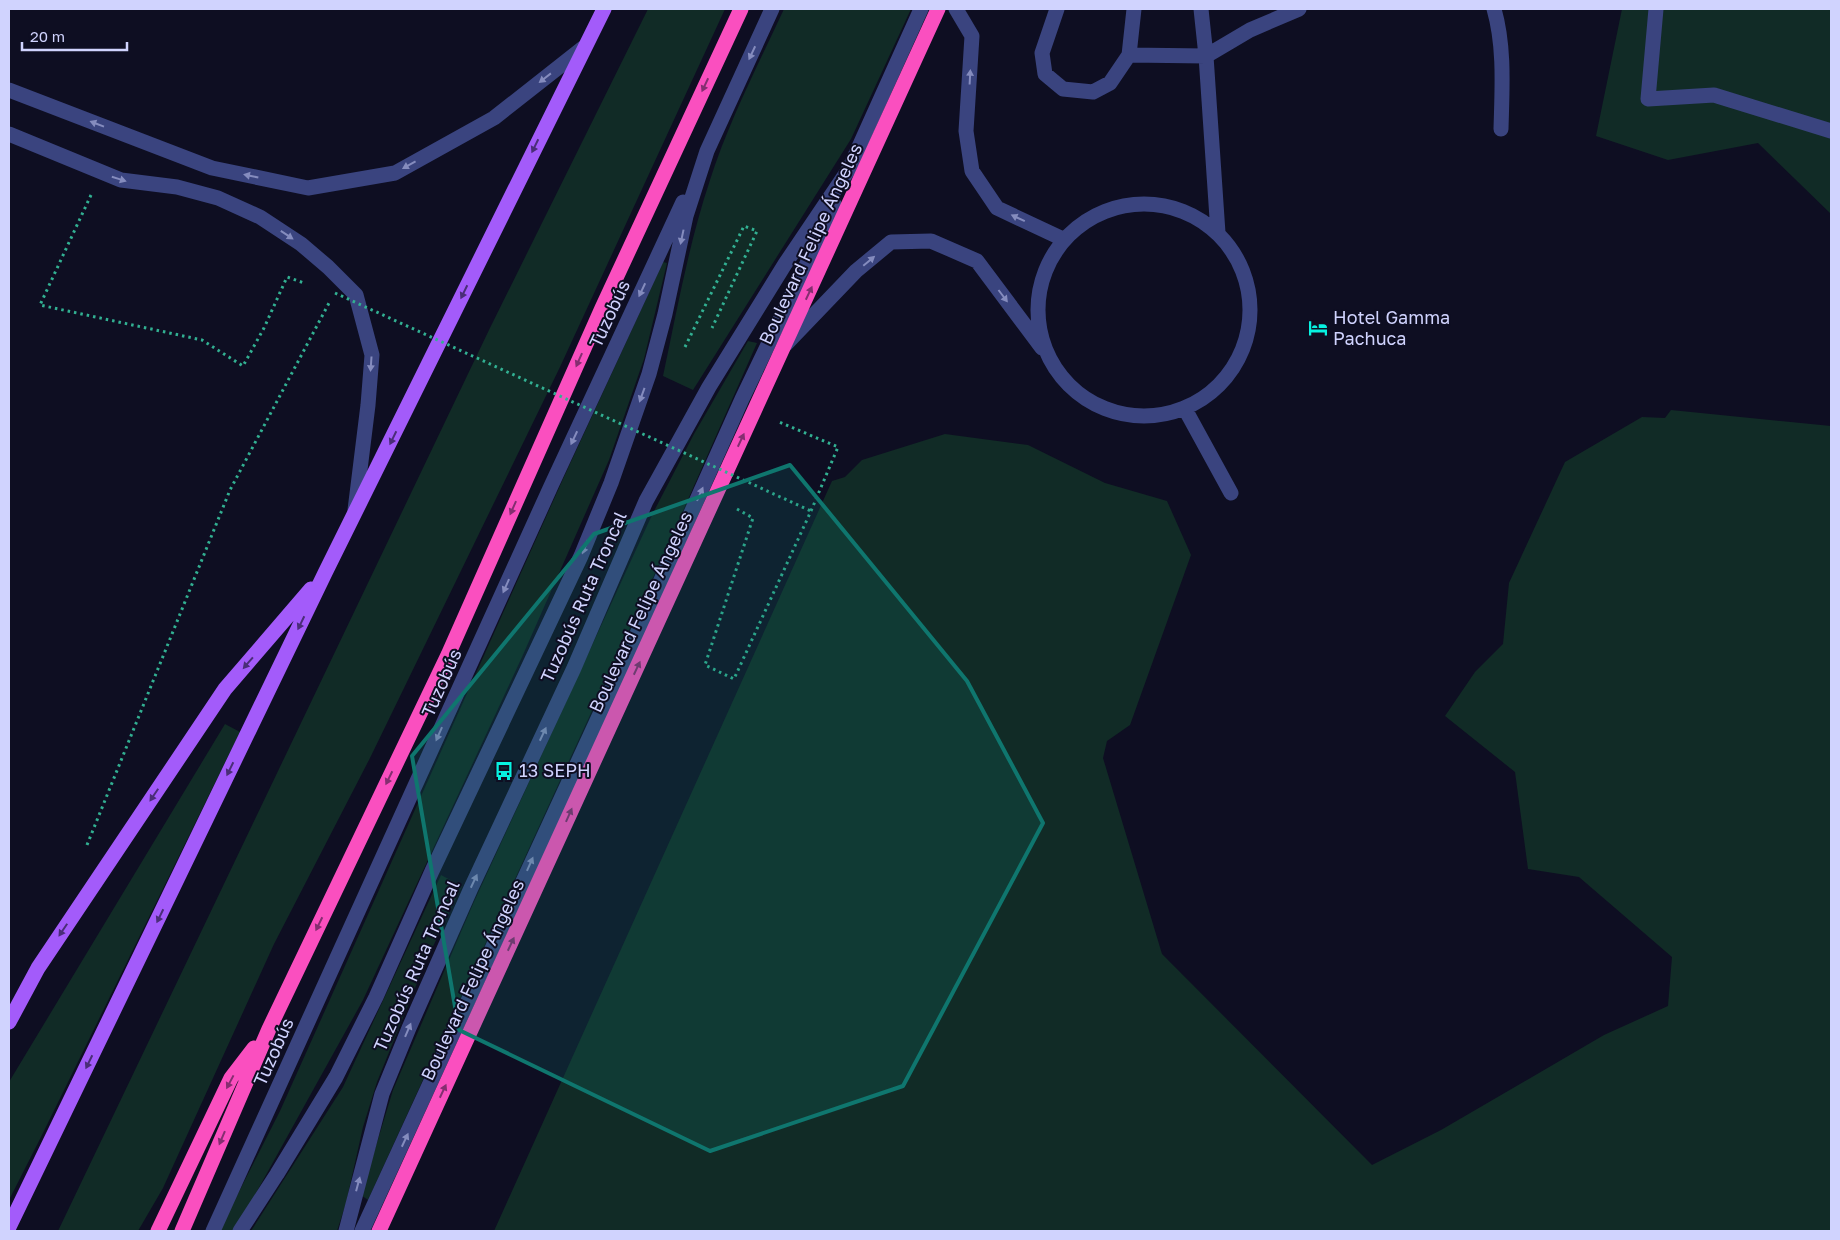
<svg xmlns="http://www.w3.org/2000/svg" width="1840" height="1240" font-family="'Golos Text',sans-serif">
<rect width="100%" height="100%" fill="#0e0e22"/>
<path fill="#112b26" d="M 648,9 L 725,9 L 560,367 L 370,758 L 274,944 L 163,1188 L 138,1231 L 58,1231 L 489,330 Z
M 784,9 L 911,9 L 851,139 L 693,390 L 663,376 C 677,310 689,243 710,180 C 729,121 758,65 784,9 Z
M 1622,9 L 1831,9 L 1831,214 L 1758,143 L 1668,160 L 1596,136 Z
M 663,262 L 667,263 L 644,359 L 609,460 L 522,657 L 363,1000 L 236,1229 L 234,1231 L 219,1231 L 280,1111 L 563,479 Z
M 748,341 L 757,343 L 671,538 L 368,1200 L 361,1195 L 393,1090 L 473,904 L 652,515 L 694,434 Z
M 1671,410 L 1831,426 L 1831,1231 L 494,1231 L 832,481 L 845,477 L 862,460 L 945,434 L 1028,445 L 1105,483 L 1167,501 L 1191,555 L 1130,725 L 1107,741 L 1103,758 L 1162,954 L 1372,1165 L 1441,1130 L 1604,1035 L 1668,1006 L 1672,957 L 1579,877 L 1528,869 L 1515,772 L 1445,716 L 1475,672 L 1503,644 L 1509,583 L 1565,462 L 1642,417 L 1665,418 Z
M 225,724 L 240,732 L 41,1137 L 9,1200 L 9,1082 Z
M 441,875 L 462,886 L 426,961 L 377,1082 L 363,1127 L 346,1203 L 337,1231 L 251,1231 L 343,1087 Z"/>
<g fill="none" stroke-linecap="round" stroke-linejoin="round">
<path stroke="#32b092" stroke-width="3" stroke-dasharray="2.5 4" stroke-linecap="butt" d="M 91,195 L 40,305 L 202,340 L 243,366 L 264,328 L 287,277 L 304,283
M 685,347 L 744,226 L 757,231 L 712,328
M 737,509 L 753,518 L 705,665 L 734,679 L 811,511 L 838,447 L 777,421
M 87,845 L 230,490 L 329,303"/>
<path stroke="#3a447f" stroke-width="15" d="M 956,9 L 972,36 L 966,131 L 972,171 L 997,208 L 1063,239
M 1057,9 L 1042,53 L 1045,74 L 1063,89 L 1093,92 L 1110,83 L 1129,55 L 1134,9
M 1494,9 C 1505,47 1502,90 1501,129
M 1656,9 L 1648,99 L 1714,95 L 1831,131
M 1129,55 L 1206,56 L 1201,9
M 9,90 L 212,168 L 308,188 L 395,173 L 494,118 L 583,48
M 9,134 L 121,180 L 177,187 L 218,198 L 260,217 L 301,244 L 328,267 L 356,295 L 372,355 L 368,405 L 355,510
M1038 310a106 106 0 1 1 212 0a106 106 0 1 1-212 0Z
M 1218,233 L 1206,56 L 1250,30 L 1299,9
M 786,344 L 856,271 L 891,242 L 931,241 L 977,261 L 1042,348
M 1185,409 L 1231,493
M 213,1231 L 551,486 L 683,202
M 240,1231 L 277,1174 L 336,1077 L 376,997 L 432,871 L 581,556 L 611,483 L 649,374 L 665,314 L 686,216 L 707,151 L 772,9
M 346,1231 L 382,1094 L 409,1028 L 471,888 L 574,668 L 646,501 L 709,387 L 785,264 L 849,169 L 921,9
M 362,1231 L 636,636 L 742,399 L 811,255 L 834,204"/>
<path stroke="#a35bfa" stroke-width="15" d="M 9,1022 L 38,968 L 225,689 L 311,589
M 9,1227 L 325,573 L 604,9"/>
<path stroke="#fa4fbf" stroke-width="15" d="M 158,1231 L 231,1078 L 254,1048
M 182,1231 L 269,1029 L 448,655 L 602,308 L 741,9
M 379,1231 L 938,9"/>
<path stroke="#32b092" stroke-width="3" stroke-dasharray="2.5 4" stroke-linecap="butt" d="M 335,293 L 811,511"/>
</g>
<defs><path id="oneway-solid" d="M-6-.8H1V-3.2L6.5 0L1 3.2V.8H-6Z" transform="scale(1.25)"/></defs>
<g fill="#858cbe">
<use href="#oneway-solid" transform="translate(752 53) rotate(115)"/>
<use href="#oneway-solid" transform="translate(970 77) rotate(-87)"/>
<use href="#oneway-solid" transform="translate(545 78) rotate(142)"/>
<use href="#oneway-solid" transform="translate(97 124) rotate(-159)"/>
<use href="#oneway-solid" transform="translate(409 165) rotate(151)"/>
<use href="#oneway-solid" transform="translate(251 176) rotate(-168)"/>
<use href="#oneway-solid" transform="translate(119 179) rotate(17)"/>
<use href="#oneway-solid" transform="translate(1018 218) rotate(-155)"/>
<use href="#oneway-solid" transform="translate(287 235) rotate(34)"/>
<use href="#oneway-solid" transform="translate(682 237) rotate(102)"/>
<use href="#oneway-solid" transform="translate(869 261) rotate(-40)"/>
<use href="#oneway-solid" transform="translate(642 290) rotate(115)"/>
<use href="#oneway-solid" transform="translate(1003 296) rotate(53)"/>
<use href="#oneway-solid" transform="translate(371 364) rotate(94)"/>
<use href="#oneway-solid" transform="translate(642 395) rotate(110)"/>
<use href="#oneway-solid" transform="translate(574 438) rotate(115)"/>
<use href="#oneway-solid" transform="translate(700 494) rotate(-66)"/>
<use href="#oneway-solid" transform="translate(585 547) rotate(112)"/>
<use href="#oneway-solid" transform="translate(506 586) rotate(114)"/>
<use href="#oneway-solid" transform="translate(439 734) rotate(114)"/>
<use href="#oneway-solid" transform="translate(543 734) rotate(-65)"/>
<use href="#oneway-solid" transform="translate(530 864) rotate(-66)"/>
<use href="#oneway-solid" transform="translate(474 881) rotate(-65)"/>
<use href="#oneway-solid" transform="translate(408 1030) rotate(-67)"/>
<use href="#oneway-solid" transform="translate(405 1140) rotate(-65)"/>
<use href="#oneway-solid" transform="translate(358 1184) rotate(-75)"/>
</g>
<g fill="#842e70">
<use href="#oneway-solid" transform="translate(705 85) rotate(115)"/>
<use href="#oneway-solid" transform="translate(809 293) rotate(-65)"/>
<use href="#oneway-solid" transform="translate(579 360) rotate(114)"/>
<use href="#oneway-solid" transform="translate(741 440) rotate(-65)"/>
<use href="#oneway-solid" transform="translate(513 508) rotate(114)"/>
<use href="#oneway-solid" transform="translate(637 668) rotate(-65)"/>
<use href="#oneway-solid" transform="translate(389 778) rotate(116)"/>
<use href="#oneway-solid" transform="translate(569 815) rotate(-66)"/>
<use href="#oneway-solid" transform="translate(319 924) rotate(116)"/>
<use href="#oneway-solid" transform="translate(511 944) rotate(-65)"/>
<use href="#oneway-solid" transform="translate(230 1082) rotate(118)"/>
<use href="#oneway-solid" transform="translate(443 1091) rotate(-65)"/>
<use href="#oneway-solid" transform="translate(222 1138) rotate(113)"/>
</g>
<g fill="#4a2d78">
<use href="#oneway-solid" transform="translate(535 146) rotate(116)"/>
<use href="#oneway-solid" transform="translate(464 292) rotate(116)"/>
<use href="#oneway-solid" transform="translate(393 438) rotate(116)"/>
<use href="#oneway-solid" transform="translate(301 623) rotate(116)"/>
<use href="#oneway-solid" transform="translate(248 663) rotate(131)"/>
<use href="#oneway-solid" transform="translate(230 769) rotate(116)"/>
<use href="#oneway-solid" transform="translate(154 795) rotate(124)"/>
<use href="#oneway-solid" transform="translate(160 916) rotate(116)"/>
<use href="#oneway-solid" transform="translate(63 930) rotate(124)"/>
<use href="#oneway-solid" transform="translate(89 1062) rotate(116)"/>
</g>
<path fill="#0f766e" fill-opacity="0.2" stroke="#0f766e" stroke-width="4" stroke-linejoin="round" d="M 790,465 L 967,681 L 1043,823 L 903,1086 L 710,1151 L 459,1030 L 412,756 L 594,534 Z"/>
<defs>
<g id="hotel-bare" transform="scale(1.5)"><path d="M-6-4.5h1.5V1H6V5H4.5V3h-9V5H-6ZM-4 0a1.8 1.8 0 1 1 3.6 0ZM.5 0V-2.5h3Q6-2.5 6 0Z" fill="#07f2e1" stroke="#0e0e22" stroke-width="2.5" paint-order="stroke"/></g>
<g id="bus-bare" transform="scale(1.5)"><path d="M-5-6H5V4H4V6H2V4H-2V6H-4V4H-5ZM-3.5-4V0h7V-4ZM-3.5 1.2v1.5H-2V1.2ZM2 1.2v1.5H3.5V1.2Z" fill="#07f2e1" stroke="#0e0e22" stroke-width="2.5" paint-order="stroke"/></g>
</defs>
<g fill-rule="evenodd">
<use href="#hotel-bare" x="1318" y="328"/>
<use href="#bus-bare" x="504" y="771"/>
</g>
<g text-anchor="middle" stroke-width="4" stroke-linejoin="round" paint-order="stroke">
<g font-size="18" fill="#d0d3fe" stroke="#0e0e22">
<text transform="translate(811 244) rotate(-65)" y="6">Boulevard Felipe Ángeles</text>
<text transform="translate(610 314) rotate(-65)" y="6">Tuzobús</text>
<text transform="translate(584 597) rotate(-66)" y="6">Tuzobús Ruta Troncal</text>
<text transform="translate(641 612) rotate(-65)" y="6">Boulevard Felipe Ángeles</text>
<text transform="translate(442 683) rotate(-66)" y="6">Tuzobús</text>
<text transform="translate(417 966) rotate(-66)" y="6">Tuzobús Ruta Troncal</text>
<text transform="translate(473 980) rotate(-65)" y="6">Boulevard Felipe Ángeles</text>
<text transform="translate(274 1052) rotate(-66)" y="6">Tuzobús</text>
</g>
<g font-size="18" fill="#d0d3fe" stroke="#0e0e22" text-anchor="start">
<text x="1333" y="324">Hotel Gamma<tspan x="1333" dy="21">Pachuca</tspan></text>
<text x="519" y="777">13 SEPH</text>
</g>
</g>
<rect width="1840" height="1240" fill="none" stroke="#d0d3fe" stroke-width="20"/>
<path d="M22 42v8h105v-8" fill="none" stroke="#d0d3fe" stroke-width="2.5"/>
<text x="30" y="42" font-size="15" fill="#d0d3fe" stroke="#0e0e22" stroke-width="4" paint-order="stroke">20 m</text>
</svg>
